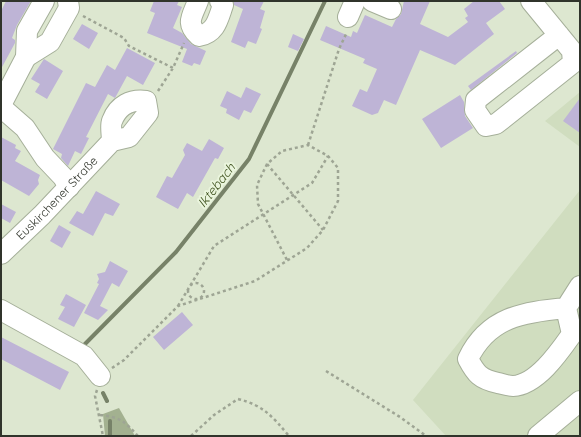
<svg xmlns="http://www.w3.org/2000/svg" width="581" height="437" font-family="Quicksand,sans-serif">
<rect width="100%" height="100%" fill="#dde7d0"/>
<path fill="#d0ddbf" d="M 580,92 L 580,147 L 545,121 Z
M 580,190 L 580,436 L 446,436 L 413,400 Z"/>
<path fill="#a3b190" d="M 119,408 L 135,436 L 105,436 L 103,414 Z"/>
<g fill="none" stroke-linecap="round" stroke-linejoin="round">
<path stroke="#778268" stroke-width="4" d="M 85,348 L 84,345 L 176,252 L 249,159 L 325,1
M 103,393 L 107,401
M 110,421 L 110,436"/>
</g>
<path fill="#beb4d6" d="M 6,1 L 31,1 L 17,25 L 12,38 L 15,40 L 15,43 L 1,69 L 1,11 Z
M 154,1 L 179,1 L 177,5 L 182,7 L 173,28 L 182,33 L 191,44 L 206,51 L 200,65 L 194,63 L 192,66 L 182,62 L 187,49 L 147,33 L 155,13 L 150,11 Z
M 233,1 L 264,1 L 260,9 L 265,11 L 260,28 L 262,29 L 256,44 L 248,41 L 245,48 L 231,42 L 243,9 L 234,5 Z
M 404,1 L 430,1 L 420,24 L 448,37 L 468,22 L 465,18 L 468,16 L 464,9 L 474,1 L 499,1 L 505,9 L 486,23 L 494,34 L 455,65 L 420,50 L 396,105 L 384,100 L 378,113 L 372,115 L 352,106 L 360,89 L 367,92 L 377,69 L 363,63 L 365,59 L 320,40 L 326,26 L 351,37 L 353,31 L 357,33 L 365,15 L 392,27 L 396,19 L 401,14 Z
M 82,24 L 98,33 L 89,49 L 73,39 Z
M 293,34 L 304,39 L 298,51 L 288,47 Z
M 127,48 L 155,63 L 143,85 L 127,76 L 115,98 L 108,94 L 86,137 L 89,138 L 81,154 L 75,151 L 68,166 L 61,158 L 62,154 L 53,149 L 86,83 L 95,87 L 107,65 L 115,70 Z
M 516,51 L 517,53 L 471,90 L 468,86 Z
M 44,59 L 63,71 L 47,99 L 35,92 L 40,84 L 31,79 Z
M 246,87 L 261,94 L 251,113 L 244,110 L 239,120 L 226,113 L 227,109 L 220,106 L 227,91 L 241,98 Z
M 460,95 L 464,102 L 465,116 L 473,128 L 441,148 L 422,119 Z
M 580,98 L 580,133 L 563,121 Z
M 1,137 L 16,145 L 15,148 L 21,151 L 15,161 L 40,175 L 38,180 L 39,184 L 29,196 L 1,180 Z
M 209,139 L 224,148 L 218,159 L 215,158 L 193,197 L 187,193 L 178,209 L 156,197 L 167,176 L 172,178 L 185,155 L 183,150 L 187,143 L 202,151 Z
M 96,191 L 120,204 L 113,216 L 105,213 L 93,236 L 69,223 L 77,211 L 83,214 Z
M 1,204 L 16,212 L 10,223 L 1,218 Z
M 59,225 L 71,232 L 62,248 L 50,241 Z
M 110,261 L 128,271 L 119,287 L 112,283 L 100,306 L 108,310 L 98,320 L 84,313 L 99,284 L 97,283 L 99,279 L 97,274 L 105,272 Z
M 66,294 L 86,305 L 74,327 L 58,319 L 65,307 L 60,305 Z
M 182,312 L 193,325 L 164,350 L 153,337 Z
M 1,337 L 69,372 L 60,390 L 1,359 Z"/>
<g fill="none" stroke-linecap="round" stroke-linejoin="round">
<g stroke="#a5af99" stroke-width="22">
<g id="minor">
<path d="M 198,1 C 192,17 185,23 199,36 C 216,33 218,19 223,5 L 220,1"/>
<path d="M 372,1 L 391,9"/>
<path d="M 531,1 L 572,51 L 573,63 L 496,124 L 486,126 L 475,110 L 476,100 L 559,35"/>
<path d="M 348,17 L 355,1"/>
<path d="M 26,57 L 50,42 L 69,8 L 68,1"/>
<path d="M 1,105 L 26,57 L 27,31 L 44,1"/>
<path d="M 1,107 L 25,128 L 45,158 L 63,177 L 69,187"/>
<path id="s1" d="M 1,254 L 42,215 L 112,141 C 112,135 110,126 112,121 C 118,105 131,99 146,101 L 148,113 L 129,137 L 112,141"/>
<path d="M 566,308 C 523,312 488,317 468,359 C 476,374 480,379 498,383 C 502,384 508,386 513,386 C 537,385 560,351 572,334 L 566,308 L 580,286"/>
<path d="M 1,310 L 84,356 L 100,376"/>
<path d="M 538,436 L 580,401"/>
</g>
</g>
<path stroke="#9ea594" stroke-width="2.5" stroke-dasharray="3 3" stroke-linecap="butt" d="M 83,16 L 124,38 L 129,46 L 173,68
M 158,91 L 173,68 L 184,43
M 308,145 L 339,49 L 347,32
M 267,164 L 323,230
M188 291a8 8 0 1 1 16 0a8 8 0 1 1-16 0Z
M 178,306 L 214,246 L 312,183 L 328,156
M 112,368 L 124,360 L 178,306 L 255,281 L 307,248 L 323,230 L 338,201 L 338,168 L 328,156 L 308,145 L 282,151 L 267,164 L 257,185 L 258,204 L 287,260
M 326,371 L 400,417 L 426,436
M 97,390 L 95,396 L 103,436
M 100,415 C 120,417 124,421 138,436
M 191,436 L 214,415 L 238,399 C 263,405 273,417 289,436"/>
<use href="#minor" stroke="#fff" stroke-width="20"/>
</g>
<g text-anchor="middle" stroke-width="4" stroke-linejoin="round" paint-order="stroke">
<g font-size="12" fill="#30342b" stroke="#eaf5dd">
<text dy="4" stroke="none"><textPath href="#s1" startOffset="79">Euskirchener Straße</textPath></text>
</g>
<g font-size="13" font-style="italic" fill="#435623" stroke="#eaf5dd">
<text transform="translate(216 185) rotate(-52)" y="5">Iktebach</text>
</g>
</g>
<rect width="581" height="437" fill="none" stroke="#30342b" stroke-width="4"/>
</svg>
